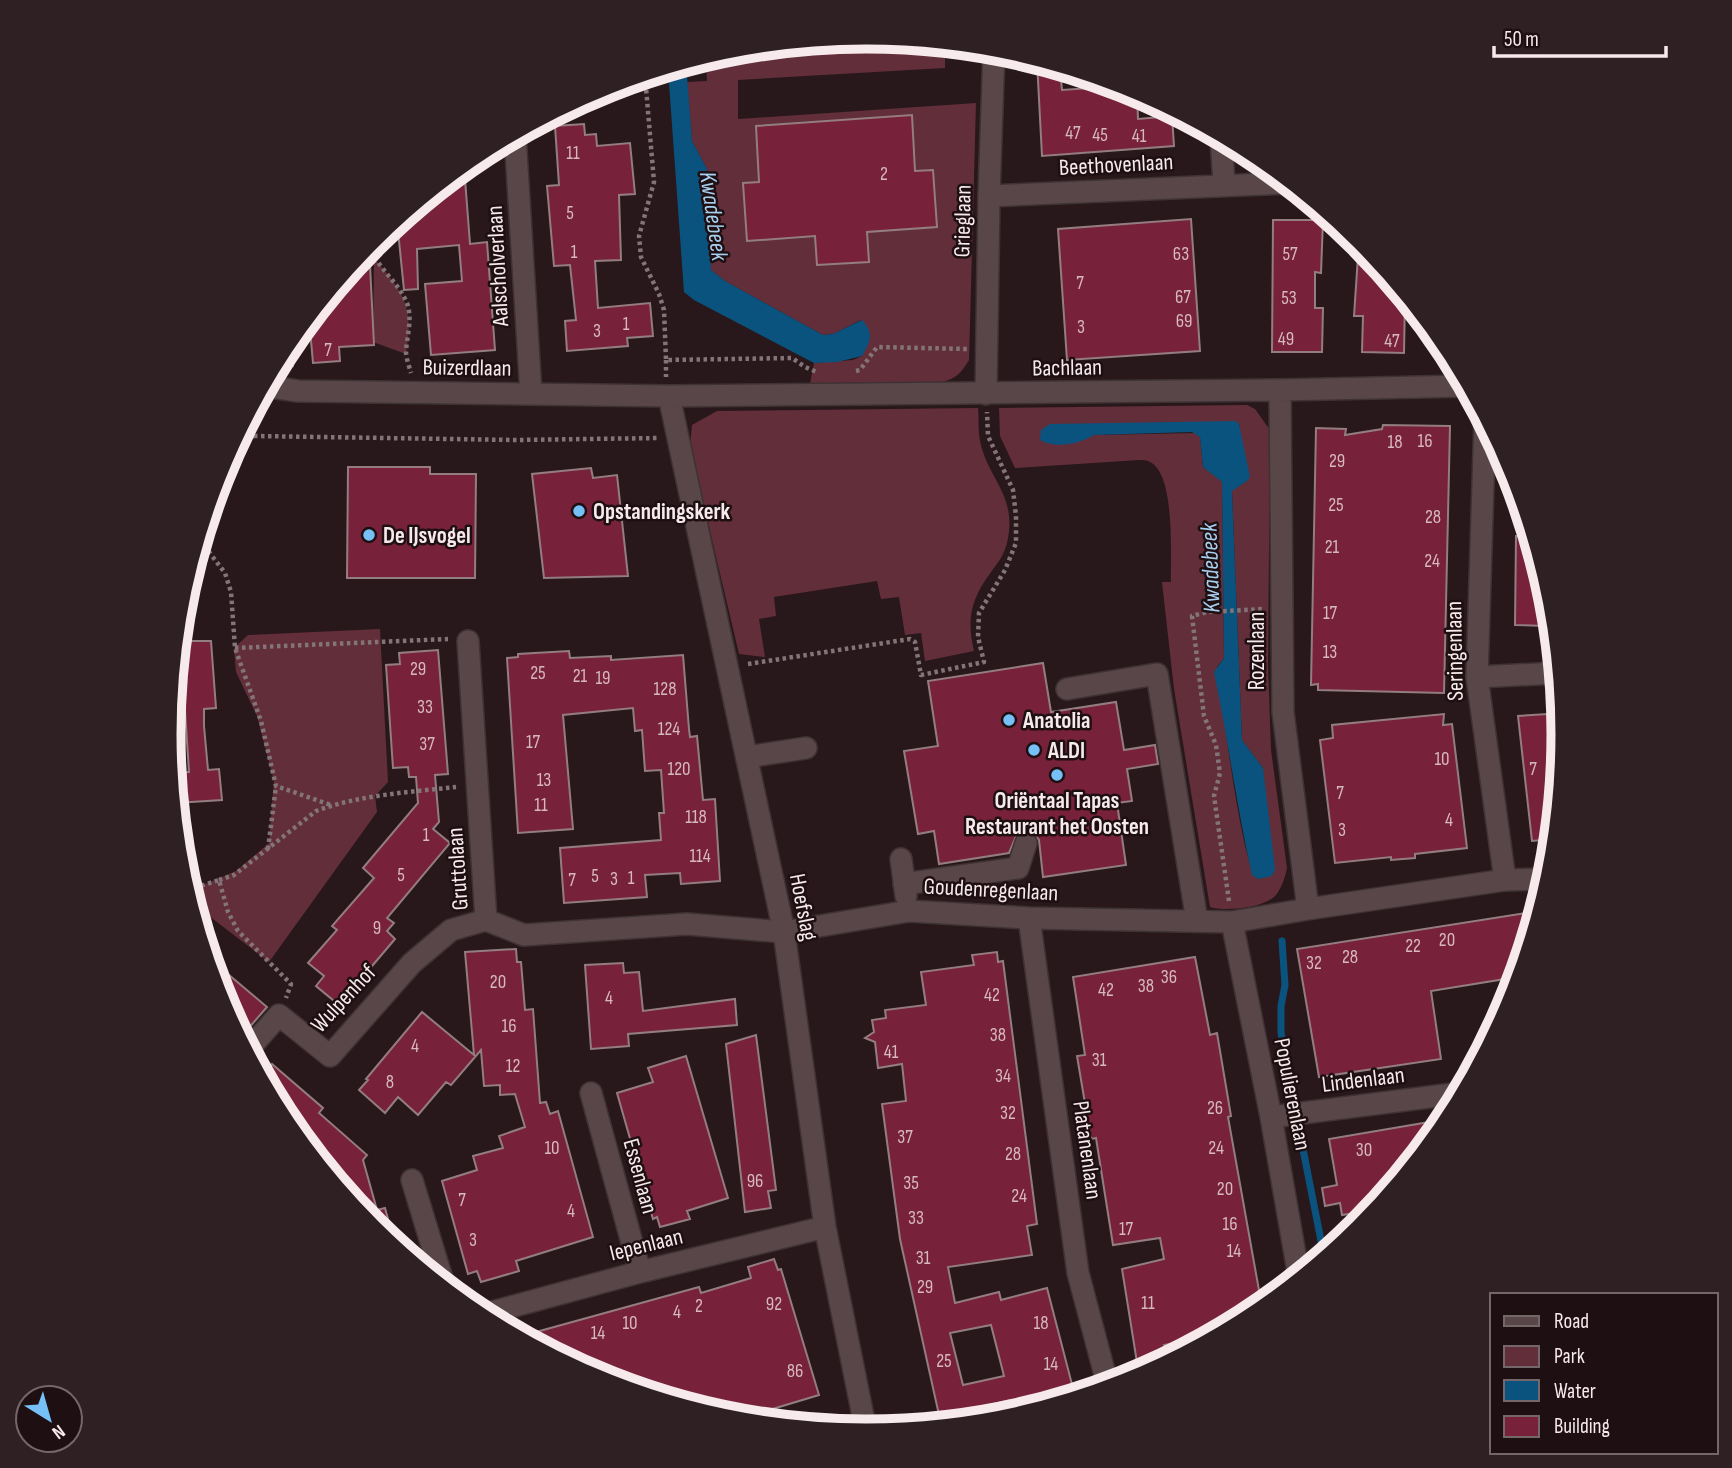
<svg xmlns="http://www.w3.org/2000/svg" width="1732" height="1468" font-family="'Sofia Sans Condensed',sans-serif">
<rect width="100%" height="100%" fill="#28181b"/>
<path fill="#622e3a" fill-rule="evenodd" d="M 866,37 L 945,45 L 945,68 L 738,80 L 738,119 L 976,103 L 969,360 C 964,368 960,375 951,379 C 926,390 841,384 810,384 L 814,363 L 853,360 L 862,356 L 861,320 L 833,334 L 823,335 L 725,281 L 711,270 L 707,169 L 692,141 L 687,82 L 707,81 L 706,58 L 730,50 Z
M 374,258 C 404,293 414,306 406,354 L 373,342 Z
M 1247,405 L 1255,409 L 1270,430 L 1268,665 L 1271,750 L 1287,868 C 1285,878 1282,887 1276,895 C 1265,908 1225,912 1210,907 L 1174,689 L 1162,582 L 1171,582 C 1170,556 1176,475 1150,462 C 1146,460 1143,460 1139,460 L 1015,468 L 1000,436 L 999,408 ZM 1239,424 L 1247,481 L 1232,490 L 1242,740 L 1263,768 L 1258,879 C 1241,867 1222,699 1217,667 L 1224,658 L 1222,481 L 1203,467 L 1200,437 L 1197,433 L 1094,435 Z
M 978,408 C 979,419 978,431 980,441 C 988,480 1018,495 1007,543 C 1004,556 996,565 989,575 C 970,601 967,621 974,651 L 925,661 L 921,633 L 905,635 L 899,597 L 881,599 L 877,581 L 774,597 L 776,616 L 759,619 L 765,657 L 739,654 L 690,446 L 692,425 L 717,411 Z
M 380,629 L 388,782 L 375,796 L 377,812 L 269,962 L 192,903 L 189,891 L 236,871 L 269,843 L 274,781 L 257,716 L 236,672 L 234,648 L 248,635 Z"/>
<path fill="#0b537f" d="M 686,63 L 692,141 L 707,169 L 711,270 L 725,281 L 823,335 L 833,334 L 862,320 C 874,333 871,341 862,356 L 837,362 L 814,363 L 694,300 L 684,292 L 668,69 Z
M 1236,421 L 1239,424 L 1250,477 L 1247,481 L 1232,491 L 1242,740 L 1263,768 L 1275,869 L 1272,876 L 1258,879 L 1252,875 C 1237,808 1228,740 1214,672 L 1224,658 L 1222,482 L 1203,467 L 1200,437 L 1192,432 L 1094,435 C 1079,444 1056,449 1040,440 L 1041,430 L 1050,424 Z"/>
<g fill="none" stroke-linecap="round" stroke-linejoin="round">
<path stroke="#0b537f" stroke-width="7" d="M 1282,941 L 1285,985 L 1281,1006 L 1281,1032 L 1291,1097
M 1300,1134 L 1324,1256"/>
</g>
<path fill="#78213b" stroke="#937d81" stroke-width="2" fill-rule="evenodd" d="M 1037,61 L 1060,68 L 1062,90 L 1120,86 L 1137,92 L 1138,119 L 1172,116 L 1174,146 L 1042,156 Z
M 912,115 L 915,171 L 933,170 L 937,227 L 867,232 L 869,262 L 817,265 L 815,236 L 747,241 L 743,183 L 759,182 L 756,126 Z
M 584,124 L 585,135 L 596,134 L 597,146 L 630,143 L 635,194 L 619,195 L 621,260 L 595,261 L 598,308 L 650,303 L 653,336 L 627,338 L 628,346 L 567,351 L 565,321 L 576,320 L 570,265 L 554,266 L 547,186 L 559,185 L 555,126 Z
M 464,166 L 470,244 L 487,242 L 495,350 L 431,355 L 425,284 L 462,281 L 459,245 L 417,249 L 418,289 L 404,290 L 397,221 Z
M 1191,219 L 1200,351 L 1067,360 L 1058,229 Z
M 1273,220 L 1323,220 L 1321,273 L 1315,272 L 1315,308 L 1323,308 L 1322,352 L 1272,352 Z
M 1358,256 L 1372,257 L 1405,297 L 1404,353 L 1362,352 L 1363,316 L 1354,316 Z
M 370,265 L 374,345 L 339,347 L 340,361 L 313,363 L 309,318 L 352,267 Z
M 1383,425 L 1450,426 L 1444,693 L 1318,690 L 1318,684 L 1311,685 L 1316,428 L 1346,429 L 1345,435 L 1382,429 Z
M 348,467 L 430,467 L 430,474 L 476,474 L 475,578 L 347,578 Z
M 591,468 L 593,478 L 617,475 L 628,576 L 544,578 L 532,474 Z
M 1516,536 L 1531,537 L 1546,585 L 1545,626 L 1515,625 Z
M 178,641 L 211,641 L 216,708 L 204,709 L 204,726 L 208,770 L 219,769 L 222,800 L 176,803 L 173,773 L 189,772 L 185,710 L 171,711 Z
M 438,650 L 448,774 L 435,775 L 439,822 L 433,829 L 450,843 L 387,918 L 394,923 L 387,931 L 395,939 L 339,1005 L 316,986 L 324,976 L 308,963 L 337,930 L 332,926 L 374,878 L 363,868 L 418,803 L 416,777 L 409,777 L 408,767 L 393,768 L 386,665 L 400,664 L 399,653 Z
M 569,651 L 570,658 L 611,656 L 611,660 L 683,655 L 689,729 L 690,737 L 697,736 L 703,800 L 715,799 L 720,881 L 681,884 L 680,873 L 645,875 L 647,897 L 564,903 L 560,848 L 661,840 L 659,813 L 664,813 L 661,770 L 645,771 L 642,730 L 635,731 L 633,708 L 563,715 L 573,829 L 518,833 L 507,658 L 518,657 L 518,654 Z
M 1043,663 L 1051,712 L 1116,702 L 1124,750 L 1155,745 L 1158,764 L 1127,769 L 1132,801 L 1117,803 L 1126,865 L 1043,877 L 1039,840 L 1031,831 L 1024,830 L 1017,834 L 1009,853 L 939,864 L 934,831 L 918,834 L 904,751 L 938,746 L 928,681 Z
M 1444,714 L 1443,725 L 1452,724 L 1467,848 L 1415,854 L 1415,858 L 1391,860 L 1391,857 L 1335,863 L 1320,740 L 1333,738 L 1332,725 Z
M 1547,714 L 1557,801 L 1553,839 L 1532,841 L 1518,716 Z
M 1538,911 L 1517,977 L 1431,991 L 1441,1059 L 1319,1077 L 1297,949 Z
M 516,949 L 517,962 L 521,962 L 525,1010 L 533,1009 L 540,1103 L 546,1102 L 550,1114 L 558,1111 L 593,1237 L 516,1261 L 519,1271 L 481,1282 L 477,1271 L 468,1274 L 442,1181 L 477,1170 L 473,1156 L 503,1148 L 499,1136 L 525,1127 L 515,1094 L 500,1095 L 500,1085 L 484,1086 L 481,1050 L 451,1085 L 446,1082 L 418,1115 L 398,1097 L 385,1113 L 359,1090 L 368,1080 L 366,1079 L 422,1012 L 474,1055 L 465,952 Z
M 997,952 L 998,962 L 1003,961 L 1037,1224 L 1027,1226 L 1032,1255 L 948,1267 L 955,1303 L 999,1292 L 1001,1300 L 1047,1288 L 1075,1396 L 1048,1404 L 1047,1401 L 1013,1408 L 1011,1400 L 966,1410 L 969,1421 L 941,1424 L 900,1239 L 882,1104 L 906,1101 L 902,1064 L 878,1068 L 875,1042 L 865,1038 L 874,1032 L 872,1020 L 886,1018 L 885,1010 L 926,1005 L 921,972 L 974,965 L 972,955 ZM 991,1325 L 1004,1376 L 963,1385 L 950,1333 Z
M 1195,957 L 1210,1035 L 1217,1033 L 1231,1116 L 1228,1117 L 1262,1307 L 1212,1336 L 1164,1345 L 1167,1360 L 1139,1375 L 1122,1269 L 1164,1259 L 1160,1238 L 1113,1245 L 1096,1138 L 1091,1139 L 1077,1056 L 1085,1055 L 1073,977 Z
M 209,958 L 267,1007 L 247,1030 L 237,1030 L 222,1000 Z
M 623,963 L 624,973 L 639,972 L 643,1011 L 735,999 L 737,1025 L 628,1034 L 629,1046 L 591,1049 L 585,965 Z
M 756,1035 L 776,1190 L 768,1191 L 771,1208 L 745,1212 L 726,1044 Z
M 686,1056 L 728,1198 L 687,1211 L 690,1219 L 660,1227 L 657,1217 L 653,1219 L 617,1093 L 653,1082 L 648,1068 Z
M 272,1064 L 323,1108 L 319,1113 L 367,1155 L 363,1160 L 377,1210 L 385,1208 L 395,1245 L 373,1227 L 349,1198 L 342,1172 L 286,1121 L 262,1075 Z
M 1447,1119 L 1373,1210 L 1342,1215 L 1340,1203 L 1325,1206 L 1322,1188 L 1337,1185 L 1329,1139 Z
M 774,1259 L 778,1270 L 781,1269 L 819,1395 L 739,1419 L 730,1418 L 599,1378 L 540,1346 L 536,1332 L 699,1287 L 701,1293 L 751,1278 L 748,1267 Z"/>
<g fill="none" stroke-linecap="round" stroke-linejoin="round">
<g stroke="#3e3234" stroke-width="24">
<path id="minor" d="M 515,135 L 531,394
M 1221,137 L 1224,184
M 989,196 L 1289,183
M 269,380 L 277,388 L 298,391 L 669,396 L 1280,390 L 1467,386
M 1280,390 L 1283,712 L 1308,909
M 986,394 L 989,196 L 994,49
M 669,396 L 784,932 L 825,1227 L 866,1431
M 1485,419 L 1477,677 L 1505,880
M 468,641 L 486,920 L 524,935 L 687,924 L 784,932 L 909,911 L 1029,918 L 1232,922 L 1308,909 L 1505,880 L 1547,879
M 1477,677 L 1557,673
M 1067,689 L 1157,674 L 1197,921
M 747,757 L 806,748
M 901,859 L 906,896
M 904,884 L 1018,868 L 1026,843
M 1029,918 L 1078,1273 L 1108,1386
M 1232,922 L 1271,1117 L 1299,1277
M 248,1050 L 279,1015 L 330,1056 L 412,963 L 451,930 L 486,920
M 591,1093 L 640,1272
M 1271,1117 L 1461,1093
M 412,1180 L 444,1285
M 481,1315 L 640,1272 L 825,1227
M 842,1429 L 863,1423"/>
</g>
<path stroke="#837477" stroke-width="4.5" stroke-dasharray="3.5 3.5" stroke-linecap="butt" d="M 645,76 L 654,182 L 639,236 L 641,257 L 659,294 L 664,310 L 666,360 L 792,358 L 805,367 L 817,372
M 370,244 C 376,269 400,282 408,306 C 412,321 407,336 406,351 C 406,358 409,366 411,373
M 289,343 L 292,370
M 666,360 L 666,377
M 856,371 L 860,370 L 877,347 L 968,349
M 254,436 L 516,440 L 659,438
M 237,440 L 254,436 L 252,411
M 203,529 L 205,545
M 200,540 L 225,573 L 231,592 L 235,648 L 261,721 L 276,786 L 331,805
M 235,648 L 448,639
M 748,664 L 910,639 L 915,642 L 921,675 L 984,662 L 978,637 L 979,613 L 1005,570 L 1016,543 L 1016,516 L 1013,490 L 988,436 L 987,412
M 268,849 L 276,786
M 219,880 L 234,875 L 316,811 C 359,795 410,792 456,787
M 188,890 L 219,880 L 228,912 L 238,931 L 291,984 L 286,998
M 1229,901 L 1214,796 L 1220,773 L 1216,745 L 1204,716 L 1192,616 L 1207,612 L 1263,609"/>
<use href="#minor" stroke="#594649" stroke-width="21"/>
</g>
<g fill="#76c0f7" stroke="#1e0f12" stroke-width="2.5">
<circle cx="579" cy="511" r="7"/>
<circle cx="369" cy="535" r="7"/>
<circle cx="1009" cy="720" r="7"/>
<circle cx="1034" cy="750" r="7"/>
<circle cx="1057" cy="775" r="7"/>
</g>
<g text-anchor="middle" stroke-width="5" stroke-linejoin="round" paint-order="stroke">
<g font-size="19" fill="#d6b8c0">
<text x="1073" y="139">47</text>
<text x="1100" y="141">45</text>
<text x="1139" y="142">41</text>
<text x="573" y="159">11</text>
<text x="884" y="180">2</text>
<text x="570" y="219">5</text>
<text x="574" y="258">1</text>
<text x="1181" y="260">63</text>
<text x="1290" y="260">57</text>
<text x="1080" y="289">7</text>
<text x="1183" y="303">67</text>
<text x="1289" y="304">53</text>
<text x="1184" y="327">69</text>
<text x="626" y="330">1</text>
<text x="1081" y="333">3</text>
<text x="597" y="337">3</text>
<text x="1286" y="345">49</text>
<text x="1392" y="347">47</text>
<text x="328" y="356">7</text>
<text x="1425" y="447">16</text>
<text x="1395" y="448">18</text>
<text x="1337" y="467">29</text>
<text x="1336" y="511">25</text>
<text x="1433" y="523">28</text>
<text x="1332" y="553">21</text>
<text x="1432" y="567">24</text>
<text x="1330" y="619">17</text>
<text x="1330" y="658">13</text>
<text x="418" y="675">29</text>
<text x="538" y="679">25</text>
<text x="580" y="682">21</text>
<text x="603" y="684">19</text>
<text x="665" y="695">128</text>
<text x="425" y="713">33</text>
<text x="669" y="735">124</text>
<text x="533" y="748">17</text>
<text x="427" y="750">37</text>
<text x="1442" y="765">10</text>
<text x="679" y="775">120</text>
<text x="1533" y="775">7</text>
<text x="544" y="786">13</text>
<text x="1340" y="799">7</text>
<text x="541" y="811">11</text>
<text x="696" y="823">118</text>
<text x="1449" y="826">4</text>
<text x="1342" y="836">3</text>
<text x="426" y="841">1</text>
<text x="700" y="862">114</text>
<text x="401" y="881">5</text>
<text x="595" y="882">5</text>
<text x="631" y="884">1</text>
<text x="614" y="885">3</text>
<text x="572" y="886">7</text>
<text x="377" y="934">9</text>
<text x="1447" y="946">20</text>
<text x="1413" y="952">22</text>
<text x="1350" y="963">28</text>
<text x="1314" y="969">32</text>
<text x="1169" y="983">36</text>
<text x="498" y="988">20</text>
<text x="1146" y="992">38</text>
<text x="1106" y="996">42</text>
<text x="992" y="1001">42</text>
<text x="609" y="1004">4</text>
<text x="509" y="1032">16</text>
<text x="998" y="1041">38</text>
<text x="415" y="1052">4</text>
<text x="891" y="1058">41</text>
<text x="1099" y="1066">31</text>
<text x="513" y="1072">12</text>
<text x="1003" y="1082">34</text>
<text x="390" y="1088">8</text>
<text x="1215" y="1114">26</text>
<text x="1008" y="1119">32</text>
<text x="905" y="1143">37</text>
<text x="552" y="1154">10</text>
<text x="1216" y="1154">24</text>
<text x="1364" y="1156">30</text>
<text x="1013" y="1160">28</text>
<text x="755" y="1187">96</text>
<text x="911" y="1189">35</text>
<text x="1225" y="1195">20</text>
<text x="1019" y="1202">24</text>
<text x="462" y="1206">7</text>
<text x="571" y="1217">4</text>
<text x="916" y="1224">33</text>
<text x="1230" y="1230">16</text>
<text x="1126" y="1235">17</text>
<text x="473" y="1246">3</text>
<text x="1234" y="1257">14</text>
<text x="923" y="1264">31</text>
<text x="925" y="1293">29</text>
<text x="1148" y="1309">11</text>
<text x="774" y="1310">92</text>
<text x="699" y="1312">2</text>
<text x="677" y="1318">4</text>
<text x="630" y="1329">10</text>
<text x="1041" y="1329">18</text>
<text x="598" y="1339">14</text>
<text x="944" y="1367">25</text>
<text x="1051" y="1370">14</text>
<text x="795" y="1377">86</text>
</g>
<g font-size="23" fill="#f6eaec" stroke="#1e0f12">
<text transform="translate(1116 164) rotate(-3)" y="8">Beethovenlaan</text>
<text transform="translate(962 221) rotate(-89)" y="8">Grieglaan</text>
<text transform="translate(497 266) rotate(-93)" y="8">Aalscholverlaan</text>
<text transform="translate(467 367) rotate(1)" y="8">Buizerdlaan</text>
<text transform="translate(1067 367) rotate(-1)" y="8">Bachlaan</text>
<text transform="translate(1256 651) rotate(-90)" y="8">Rozenlaan</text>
<text transform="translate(1454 651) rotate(-91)" y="8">Seringenlaan</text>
<text transform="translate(457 869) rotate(-94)" y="8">Gruttolaan</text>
<text transform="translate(991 889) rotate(3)" y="8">Goudenregenlaan</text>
<text transform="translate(804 907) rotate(79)" y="8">Hoefslag</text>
<text transform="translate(343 998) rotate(-47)" y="8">Wulpenhof</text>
<text transform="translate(1363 1079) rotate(-7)" y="8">Lindenlaan</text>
<text transform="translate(1293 1094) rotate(79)" y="8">Populierenlaan</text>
<text transform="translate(1088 1150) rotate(82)" y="8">Platanenlaan</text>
<text transform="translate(641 1176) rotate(75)" y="8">Essenlaan</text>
<text transform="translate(646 1244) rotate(-14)" y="8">Iepenlaan</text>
</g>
<g font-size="23" font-weight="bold" fill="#f6eaec" stroke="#1e0f12" text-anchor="start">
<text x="593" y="519">Opstandingskerk</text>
<text x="383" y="543">De IJsvogel</text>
<text x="1023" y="728">Anatolia</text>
<text x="1048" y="758">ALDI</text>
<text x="1057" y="808" text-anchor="middle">Oriëntaal Tapas<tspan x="1057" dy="26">Restaurant het Oosten</tspan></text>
</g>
<g font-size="24" font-style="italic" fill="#a8cfef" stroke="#1e0f12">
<text transform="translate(714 216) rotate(82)" y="8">Kwadebeek</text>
<text transform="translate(1210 568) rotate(-92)" y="8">Kwadebeek</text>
</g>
</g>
<path d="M0 0H1732V1468H0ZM181 734a685 685 0 1 1 1370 0a685 685 0 1 1-1370 0Z" fill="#2f2123" fill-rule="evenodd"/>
<path fill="none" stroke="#f6eaec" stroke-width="9" d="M181 734a685 685 0 1 1 1370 0a685 685 0 1 1-1370 0Z"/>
<rect x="1490" y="1293" width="228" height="161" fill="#1e0f12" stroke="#746769" stroke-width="2"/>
<rect x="1504" y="1316" width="35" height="10" fill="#594649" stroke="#746769" stroke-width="2"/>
<text x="1554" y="1328" font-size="21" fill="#f6eaec">Road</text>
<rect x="1504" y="1346" width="35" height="21" fill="#622e3a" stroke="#746769" stroke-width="2"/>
<text x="1554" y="1363" font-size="21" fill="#f6eaec">Park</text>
<rect x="1504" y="1380" width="35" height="21" fill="#0b537f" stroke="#746769" stroke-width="2"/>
<text x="1554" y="1398" font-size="21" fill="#f6eaec">Water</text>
<rect x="1504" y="1416" width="35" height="21" fill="#78213b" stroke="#746769" stroke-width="2"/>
<text x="1554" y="1433" font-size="21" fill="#f6eaec">Building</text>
<g transform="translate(49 1419) rotate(143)"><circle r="33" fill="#1e0f12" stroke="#746769" stroke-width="2"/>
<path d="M0-5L12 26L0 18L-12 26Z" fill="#76c0f7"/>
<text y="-10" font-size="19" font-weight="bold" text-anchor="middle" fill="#f6eaec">N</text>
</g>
<path d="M1494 46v10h172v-10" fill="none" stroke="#f6eaec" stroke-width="3.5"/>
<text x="1504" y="46" font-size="21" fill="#f6eaec" stroke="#1e0f12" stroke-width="5" paint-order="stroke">50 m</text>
</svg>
